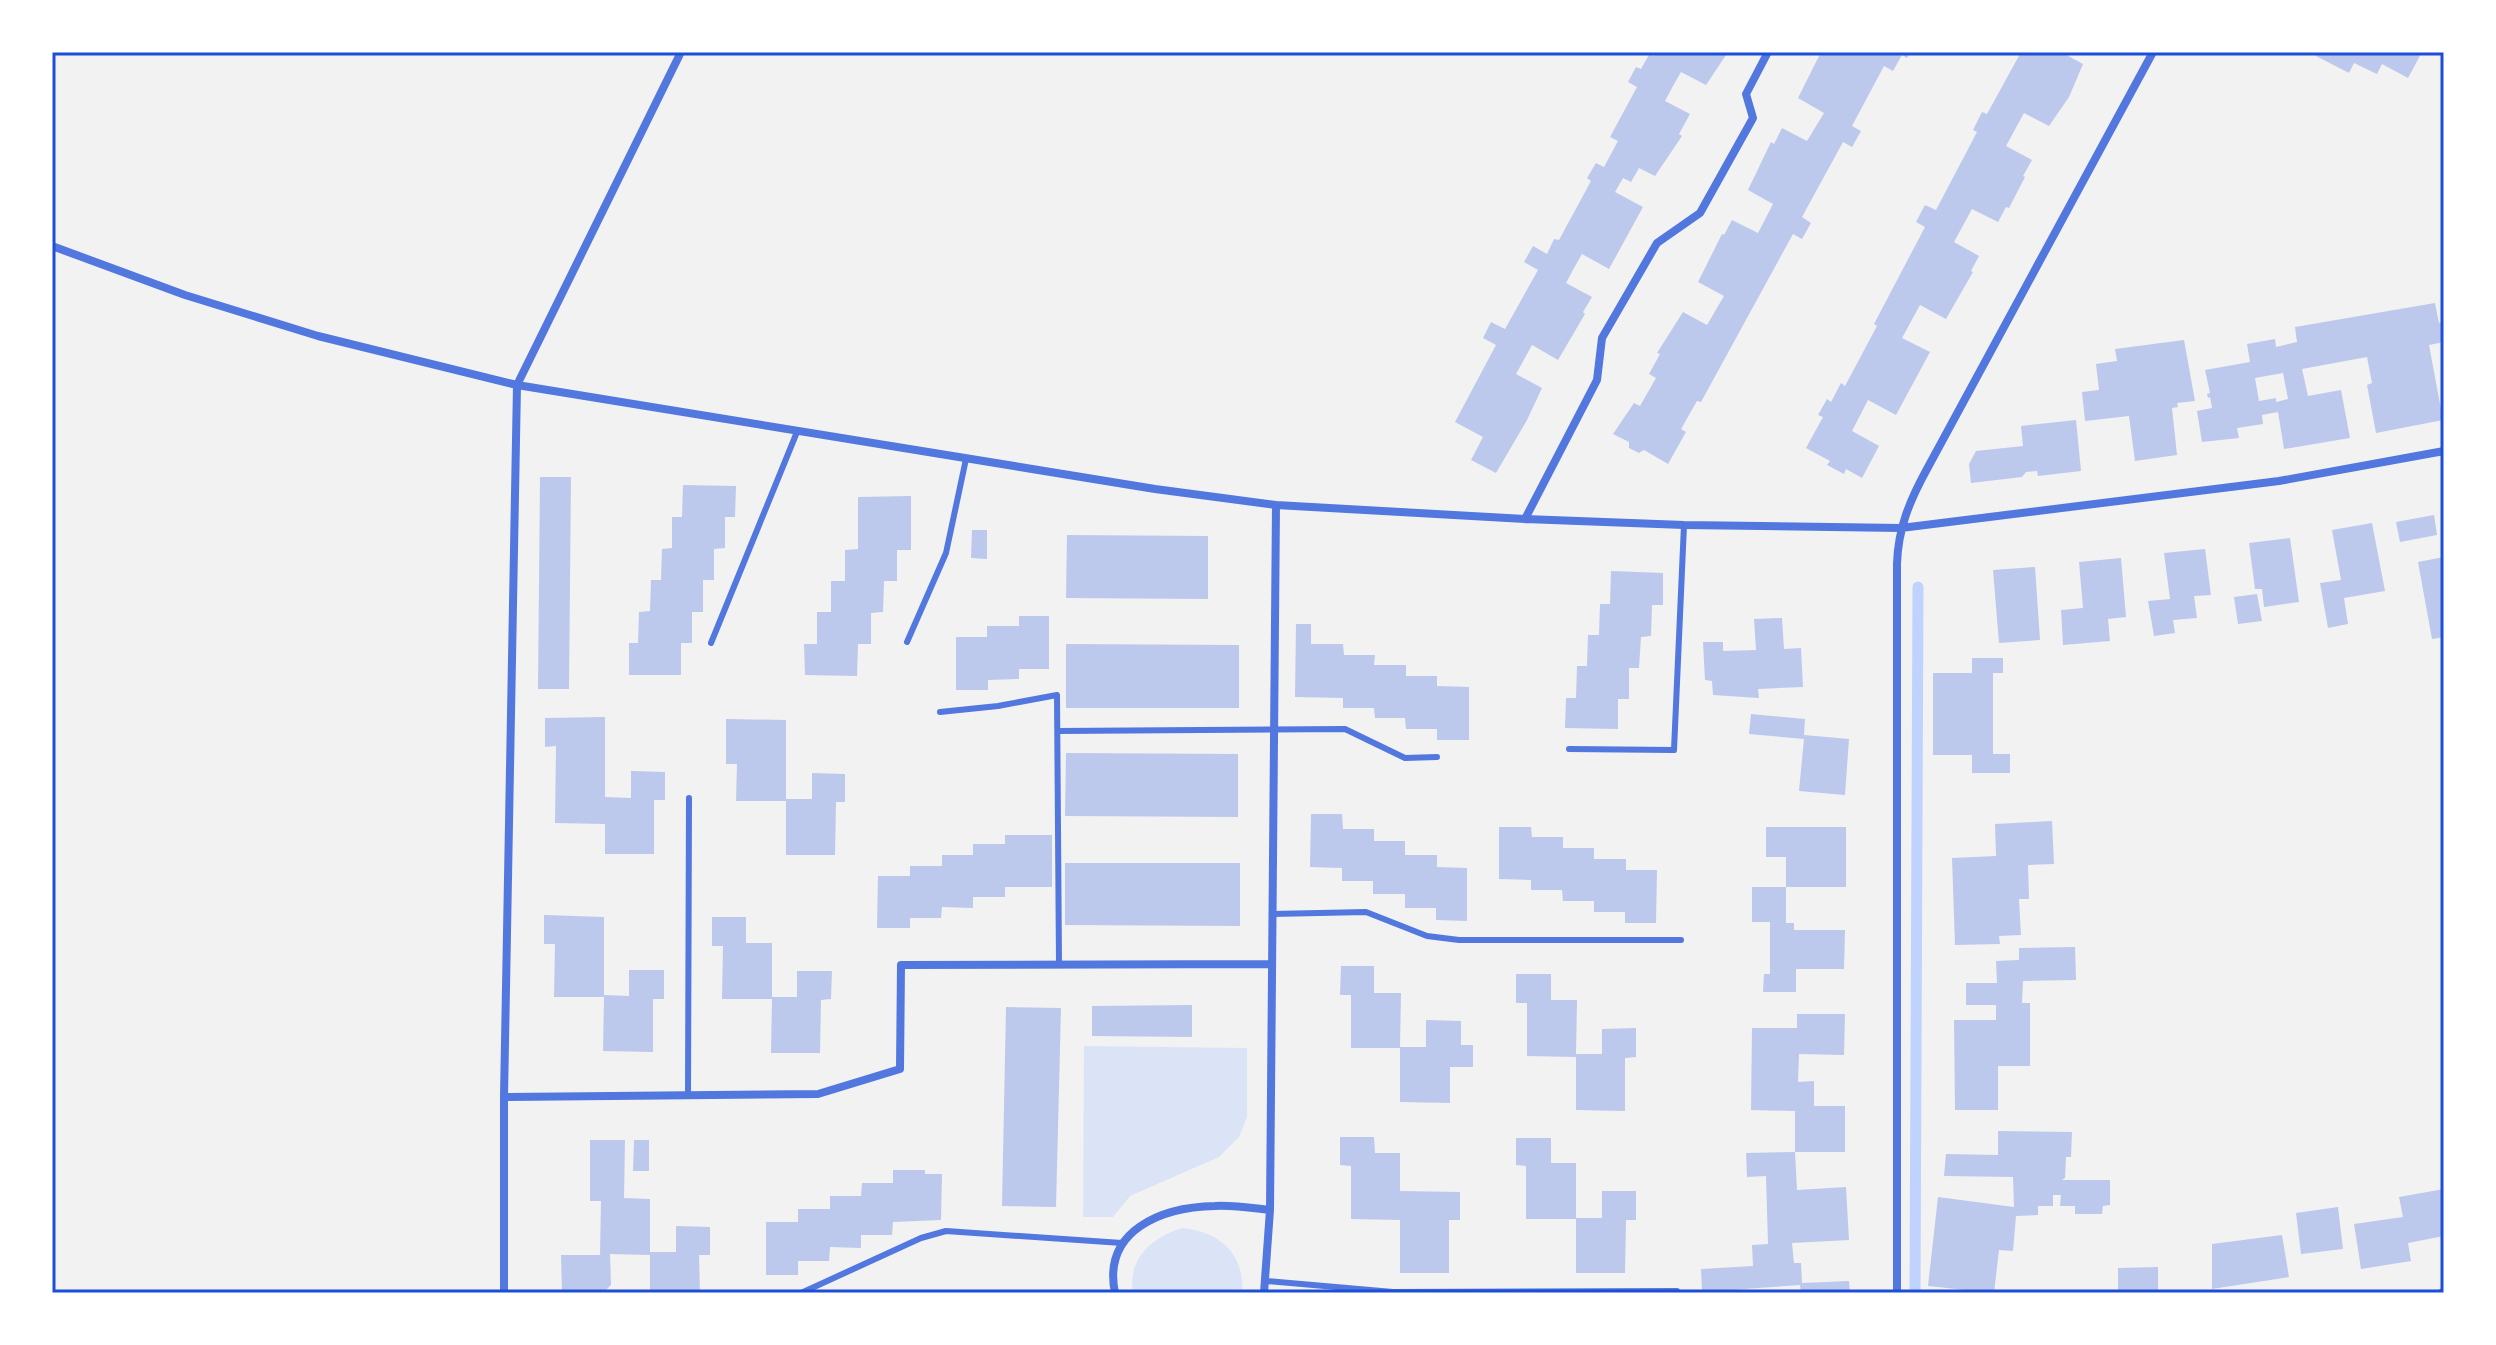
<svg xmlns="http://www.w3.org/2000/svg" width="2496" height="1345" font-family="'Titillium Web',sans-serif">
<rect width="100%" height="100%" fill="#f2f2f2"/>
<path fill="#dbe4f7" d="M 1084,1046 L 1247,1048 L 1247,1117 L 1239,1137 L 1219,1157 L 1130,1196 L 1113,1217 L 1083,1217 Z
M 1183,1228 C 1220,1232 1245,1254 1242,1293 L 1133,1293 C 1127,1259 1153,1236 1183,1228 Z"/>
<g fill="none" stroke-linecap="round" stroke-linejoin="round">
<path stroke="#bfd3fe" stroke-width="11" d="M 1915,1293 L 1918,587"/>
</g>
<path fill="#bdc9ec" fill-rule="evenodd" d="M 1656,52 L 1728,52 L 1706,85 L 1681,72 L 1673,86 L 1665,101 L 1690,114 L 1679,134 L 1682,136 L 1655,176 L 1639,168 L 1631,182 L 1623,178 L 1615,192 L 1643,207 L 1609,269 L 1582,254 L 1574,268 L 1566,283 L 1592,297 L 1583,312 L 1585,314 L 1558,360 L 1532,345 L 1516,374 L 1542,388 L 1527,420 L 1496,473 L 1471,460 L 1483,437 L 1455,422 L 1496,345 L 1483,338 L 1491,322 L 1505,329 L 1538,270 L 1524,262 L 1533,246 L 1547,254 L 1554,239 L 1559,240 L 1591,181 L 1587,178 L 1596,163 L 1604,167 L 1618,141 L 1610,137 L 1637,87 L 1628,82 L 1636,67 L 1641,69 L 1650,53 L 1654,56 Z
M 1821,52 L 1910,52 L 1907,58 L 1902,55 L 1893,71 L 1884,66 L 1852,126 L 1861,131 L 1852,147 L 1843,142 L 1802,217 L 1811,223 L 1802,239 L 1793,234 L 1701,402 L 1697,401 L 1681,429 L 1686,432 L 1668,464 L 1644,450 L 1639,453 L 1629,448 L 1629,442 L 1613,434 L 1634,403 L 1640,406 L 1656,378 L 1649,374 L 1660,354 L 1657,353 L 1683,312 L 1707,325 L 1724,296 L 1698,282 L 1722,234 L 1724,235 L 1732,220 L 1758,233 L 1773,204 L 1748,190 L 1771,142 L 1774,144 L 1782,128 L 1807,141 L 1824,113 L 1798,98 Z
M 2021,52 L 2061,52 L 2083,64 L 2069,97 L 2049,126 L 2024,113 L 2006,146 L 2032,160 L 2023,176 L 2025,177 L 2009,208 L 2006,207 L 1998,222 L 1972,209 L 1954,242 L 1979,256 L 1971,271 L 1973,272 L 1946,319 L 1920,305 L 1902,338 L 1930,352 L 1896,415 L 1868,400 L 1852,431 L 1879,446 L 1862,478 L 1846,469 L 1844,474 L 1827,465 L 1830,461 L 1806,448 L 1823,417 L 1818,415 L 1827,399 L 1831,402 L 1841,383 L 1845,386 L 1877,326 L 1874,324 L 1925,227 L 1916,222 L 1925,205 L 1936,210 L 1977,132 L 1973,130 L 1982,112 L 1987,114 Z
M 2318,52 L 2422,52 L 2408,78 L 2382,64 L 2377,74 L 2354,63 L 2349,73 L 2316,56 Z
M 2435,303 L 2439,323 L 2444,322 L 2444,342 L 2429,345 L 2443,420 L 2376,433 L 2367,385 L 2372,383 L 2367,357 L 2302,369 L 2308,396 L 2341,390 L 2350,438 L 2284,449 L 2278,412 L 2262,415 L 2263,424 L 2237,428 L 2239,438 L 2202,442 L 2197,411 L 2212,408 L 2210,397 L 2208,398 L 2207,394 L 2210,393 L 2205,370 L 2250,362 L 2247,344 L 2275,339 L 2276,347 L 2297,342 L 2295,327 ZM 2283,373 L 2288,399 L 2276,402 L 2276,398 L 2259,401 L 2255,378 Z
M 2184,340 L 2195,401 L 2177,403 L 2178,407 L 2172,408 L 2177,455 L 2135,461 L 2129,416 L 2085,421 L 2082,392 L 2099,390 L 2096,364 L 2117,361 L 2115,349 Z
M 2076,420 L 2081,471 L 2038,476 L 2037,471 L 2026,472 L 2022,477 L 1971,483 L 1969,464 L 1976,451 L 2023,446 L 2021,426 Z
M 540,477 L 571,477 L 569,689 L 538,689 Z
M 683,485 L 736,486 L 735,517 L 725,517 L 725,548 L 714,549 L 714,580 L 703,580 L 703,612 L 692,612 L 692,643 L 681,643 L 681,675 L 629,675 L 629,643 L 638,643 L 639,612 L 650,611 L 651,580 L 661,580 L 662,549 L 672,548 L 672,517 L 682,517 Z
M 911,496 L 911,550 L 897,550 L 897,581 L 884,581 L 883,612 L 871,613 L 871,644 L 858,644 L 857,676 L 805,675 L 804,644 L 817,644 L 817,612 L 831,612 L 831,581 L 845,581 L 845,550 L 858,549 L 858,497 Z
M 2434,515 L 2437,535 L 2400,542 L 2396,522 Z
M 2372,523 L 2385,591 L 2344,598 L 2348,624 L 2328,628 L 2320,583 L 2341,580 L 2332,530 Z
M 972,530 L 987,530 L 987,559 L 971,558 Z
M 1067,535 L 1208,536 L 1208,599 L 1066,598 Z
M 2290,538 L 2299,602 L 2264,607 L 2262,589 L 2255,589 L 2249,543 Z
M 2205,549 L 2211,595 L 2194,596 L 2197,618 L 2173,620 L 2175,633 L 2154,636 L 2148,601 L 2170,599 L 2164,553 Z
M 2444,557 L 2444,637 L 2432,639 L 2418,562 Z
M 2121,558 L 2126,617 L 2108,619 L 2110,641 L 2063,645 L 2061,610 L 2083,608 L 2079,562 Z
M 2035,567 L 2040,640 L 1999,643 L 1993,570 Z
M 1611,571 L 1663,573 L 1663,605 L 1652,605 L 1651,636 L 1641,637 L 1639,668 L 1629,668 L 1629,699 L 1618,699 L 1618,729 L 1565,728 L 1566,698 L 1576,698 L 1577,666 L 1587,666 L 1588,635 L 1599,635 L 1600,604 L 1610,604 Z
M 2257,594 L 2262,621 L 2238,624 L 2234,597 Z
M 1019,616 L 1049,616 L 1049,669 L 1019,669 L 1019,679 L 988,680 L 988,690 L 956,690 L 956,637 L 987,637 L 987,626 L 1019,626 Z
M 1782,618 L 1784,649 L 1801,648 L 1803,687 L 1758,689 L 1759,698 L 1713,695 L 1712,681 L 1705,680 L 1703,642 L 1723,642 L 1723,651 L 1756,650 L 1754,619 Z
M 1296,624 L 1311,624 L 1311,644 L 1343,644 L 1344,655 L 1375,655 L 1374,665 L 1406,665 L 1406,676 L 1437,676 L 1437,686 L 1469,687 L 1469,740 L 1437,740 L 1437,729 L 1406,729 L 1405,718 L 1375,718 L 1374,708 L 1343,708 L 1343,698 L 1295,697 Z
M 1066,644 L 1239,645 L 1239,708 L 1066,708 Z
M 1972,658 L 2003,658 L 2003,673 L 1993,673 L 1993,754 L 2010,754 L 2010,773 L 1972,773 L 1972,755 L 1933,755 L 1933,673 L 1972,673 Z
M 1751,714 L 1805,719 L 1804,735 L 1849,739 L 1845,795 L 1799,791 L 1804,739 L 1749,734 Z
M 605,717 L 605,797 L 631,798 L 631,771 L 665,772 L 665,800 L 654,800 L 654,854 L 605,854 L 605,824 L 555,823 L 556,746 L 545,747 L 545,718 Z
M 726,719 L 786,720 L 786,799 L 812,799 L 812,773 L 845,774 L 845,802 L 836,802 L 835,855 L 786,855 L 786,801 L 736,801 L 737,764 L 726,764 Z
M 1066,753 L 1238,754 L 1238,817 L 1065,816 Z
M 1311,814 L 1342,814 L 1343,829 L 1374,829 L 1374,841 L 1405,841 L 1405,855 L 1437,855 L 1437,867 L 1467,868 L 1467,921 L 1436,920 L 1436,908 L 1405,908 L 1405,894 L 1373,894 L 1373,881 L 1342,881 L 1342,868 L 1310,867 Z
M 2052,821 L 2054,864 L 2028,865 L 2029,899 L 2019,899 L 2021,935 L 1999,936 L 2000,944 L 1955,945 L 1952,858 L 1996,856 L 1995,824 Z
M 1499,827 L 1531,827 L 1532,837 L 1563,837 L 1563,848 L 1594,848 L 1594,859 L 1626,859 L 1626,870 L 1657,870 L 1656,923 L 1625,923 L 1625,912 L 1594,912 L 1594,901 L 1563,901 L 1562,890 L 1531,890 L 1531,880 L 1499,879 Z
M 1766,827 L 1846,827 L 1846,887 L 1786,887 L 1786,857 L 1766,857 Z
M 1005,835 L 1052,835 L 1052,887 L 1005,887 L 1005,897 L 973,897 L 973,908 L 942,907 L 941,918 L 910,918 L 910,928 L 877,928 L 878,876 L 910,876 L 910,866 L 942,866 L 942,855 L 973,855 L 973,844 L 1005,844 Z
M 1065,863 L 1240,863 L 1240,926 L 1065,925 Z
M 1752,887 L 1786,887 L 1786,923 L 1794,923 L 1794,930 L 1845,930 L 1844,969 L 1796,969 L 1796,992 L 1763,992 L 1764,974 L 1770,974 L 1770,922 L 1752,922 Z
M 544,915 L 604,917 L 604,995 L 629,996 L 629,970 L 664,970 L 664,999 L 653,999 L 653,1052 L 603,1051 L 604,997 L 554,997 L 555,944 L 544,944 Z
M 712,917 L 746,917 L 746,943 L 772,943 L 772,997 L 797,997 L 797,971 L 832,971 L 831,999 L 821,1000 L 820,1053 L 771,1053 L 772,999 L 722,999 L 723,946 L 712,946 Z
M 2075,947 L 2076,980 L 2023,981 L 2022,1003 L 2030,1003 L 2030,1066 L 1998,1066 L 1998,1110 L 1955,1110 L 1954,1020 L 1996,1020 L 1996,1005 L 1966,1005 L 1966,983 L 1997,983 L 1996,961 L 2019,960 L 2019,948 Z
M 1341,966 L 1374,966 L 1374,993 L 1401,993 L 1400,1048 L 1351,1048 L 1351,995 L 1340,995 Z
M 1516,974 L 1551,974 L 1551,1000 L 1577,1000 L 1576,1054 L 1602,1054 L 1602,1029 L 1636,1028 L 1636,1057 L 1625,1058 L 1625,1111 L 1576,1110 L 1576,1057 L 1527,1056 L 1527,1003 L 1516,1003 Z
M 1192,1005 L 1192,1037 L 1092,1036 L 1092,1006 Z
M 1006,1007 L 1061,1008 L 1056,1207 L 1002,1206 Z
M 1797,1014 L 1845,1014 L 1844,1055 L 1799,1054 L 1798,1082 L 1814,1081 L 1814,1106 L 1845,1106 L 1845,1152 L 1795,1152 L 1795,1111 L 1751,1110 L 1752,1028 L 1797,1028 Z
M 1426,1020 L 1461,1021 L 1461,1045 L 1473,1045 L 1473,1067 L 1450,1067 L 1450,1103 L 1400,1102 L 1400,1047 L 1426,1047 Z
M 1998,1131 L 2072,1132 L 2071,1157 L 2066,1157 L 2065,1178 L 2062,1180 L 2110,1180 L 2110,1205 L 2103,1206 L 2102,1214 L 2075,1214 L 2075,1206 L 2060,1206 L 2061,1195 L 2053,1195 L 2053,1206 L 2038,1206 L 2038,1215 L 2016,1216 L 2013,1251 L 1999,1250 L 1994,1293 L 1928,1286 L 1938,1197 L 2014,1207 L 2013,1177 L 1944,1176 L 1946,1154 L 1998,1155 Z
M 1340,1137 L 1374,1137 L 1375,1153 L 1400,1153 L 1400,1191 L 1460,1192 L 1460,1220 L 1449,1220 L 1449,1273 L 1400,1273 L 1400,1220 L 1351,1219 L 1351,1166 L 1340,1165 Z
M 1516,1138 L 1551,1138 L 1551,1163 L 1576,1163 L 1576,1218 L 1602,1218 L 1602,1191 L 1636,1191 L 1636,1220 L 1626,1220 L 1625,1273 L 1576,1273 L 1576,1219 L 1526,1219 L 1526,1166 L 1516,1165 Z
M 590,1140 L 625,1140 L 624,1198 L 650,1199 L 650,1252 L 676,1252 L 676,1226 L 710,1227 L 710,1255 L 699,1255 L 700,1293 L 650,1293 L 650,1255 L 610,1254 L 611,1285 L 603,1293 L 562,1293 L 561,1255 L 600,1255 L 601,1201 L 590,1201 Z
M 634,1140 L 649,1140 L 649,1171 L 633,1171 Z
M 1795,1152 L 1797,1190 L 1846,1187 L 1849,1240 L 1792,1243 L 1794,1263 L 1801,1263 L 1802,1283 L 1849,1281 L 1850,1293 L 1801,1293 L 1800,1285 L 1702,1292 L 1701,1269 L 1753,1266 L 1752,1245 L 1768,1244 L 1766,1176 L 1747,1177 L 1746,1153 Z
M 893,1170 L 925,1170 L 925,1174 L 942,1174 L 941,1220 L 893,1222 L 892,1235 L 861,1235 L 861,1248 L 830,1247 L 829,1261 L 798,1261 L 798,1275 L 766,1275 L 766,1222 L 798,1222 L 798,1209 L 830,1209 L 830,1196 L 861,1196 L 862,1183 L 893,1183 Z
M 2444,1189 L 2444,1236 L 2408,1243 L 2411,1261 L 2361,1269 L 2354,1224 L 2403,1217 L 2399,1197 Z
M 2338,1207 L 2343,1249 L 2301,1254 L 2296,1213 Z
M 2282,1235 L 2289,1277 L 2212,1289 L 2212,1244 Z
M 2158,1267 L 2158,1293 L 2118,1293 L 2118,1268 Z"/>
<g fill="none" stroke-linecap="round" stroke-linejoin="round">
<path stroke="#5277de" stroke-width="6" d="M 907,642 L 946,553 L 966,459
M 711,643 L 797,432
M 940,712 L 998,706 L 1057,695 L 1059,964
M 1058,731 L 1345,729 L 1405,758 L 1437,757
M 1569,749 L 1674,750 L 1684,525
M 1272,914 L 1366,912 L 1427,936 L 1459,940 L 1681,940
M 688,1096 L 689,798
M 1266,1281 L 1393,1292 L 1677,1291
M 801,1293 L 921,1238 L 946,1231 L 1122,1243"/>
<path stroke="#5277de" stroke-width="8" d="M 52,246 L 185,295 L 318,336 L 517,385 L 1155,489 L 1276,505 L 1525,519 L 1684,525 L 1901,528 L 2279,481 L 2444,451
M 1525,519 L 1597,380 L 1602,338 L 1657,243 L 1700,213 L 1753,118 L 1746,94 L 1768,52
M 504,1097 L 818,1094 L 900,1069 L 901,965 L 1272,964
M 504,1293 L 504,1097 L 517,385 L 681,52
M 1115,1293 C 1102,1230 1162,1207 1215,1206 C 1233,1205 1252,1208 1270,1210
M 1264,1293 L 1270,1210 L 1276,505
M 1897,1293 L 1897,564 C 1898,528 1910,500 1927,469 L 2153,52
M 2441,1293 L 2444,1292"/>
</g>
<rect width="2496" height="1345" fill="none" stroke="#ffffff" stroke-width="108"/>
<rect x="54" y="54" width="2388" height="1237" fill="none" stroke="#1d4ed8" stroke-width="3"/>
</svg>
